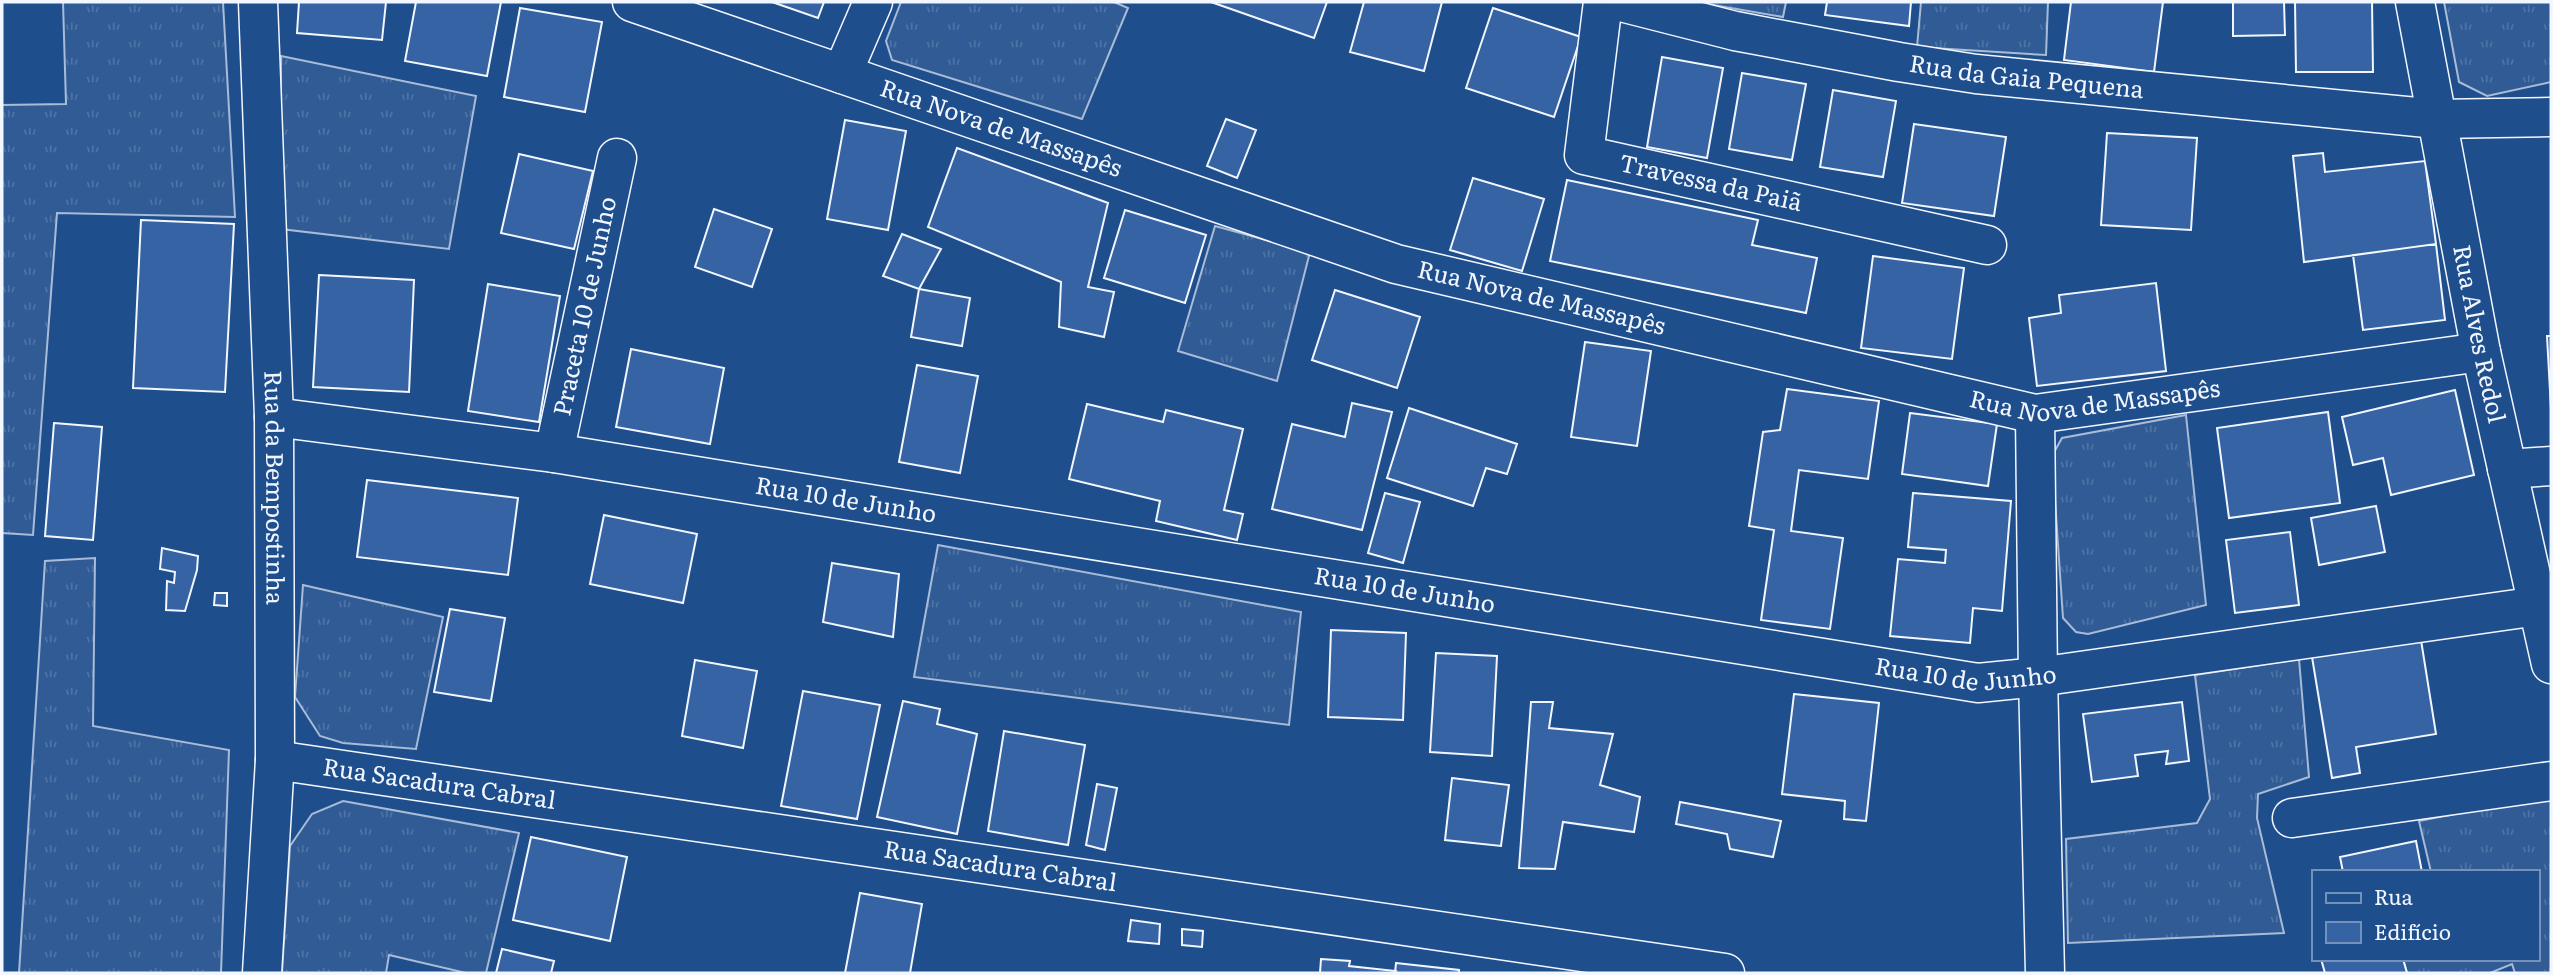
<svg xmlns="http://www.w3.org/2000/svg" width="2553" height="975" font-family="Literata,serif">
<defs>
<pattern id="grass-tufts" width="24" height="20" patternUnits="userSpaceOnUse" patternTransform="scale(1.75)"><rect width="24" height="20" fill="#305b95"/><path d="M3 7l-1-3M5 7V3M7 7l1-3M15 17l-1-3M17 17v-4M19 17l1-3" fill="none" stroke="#4e73a5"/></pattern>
</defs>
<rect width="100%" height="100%" fill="#1f4e8c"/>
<path fill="url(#grass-tufts)" stroke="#a8bbd7" stroke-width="2" d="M 63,2 L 223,2 L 235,217 L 57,213 L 33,535 L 2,533 L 2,105 L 66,104 Z
M 901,2 L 1114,2 L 1128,8 L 1082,119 L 892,60 L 886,41 Z
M 1696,2 L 1786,2 L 1783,17 Z
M 1921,2 L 2048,2 L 2046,55 L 1917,47 Z
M 2444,2 L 2551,2 L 2551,82 L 2487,96 L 2459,82 Z
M 281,56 L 476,96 L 449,249 L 281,229 Z
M 1215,226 L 1310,252 L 1277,381 L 1178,351 Z
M 2186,415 L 2206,605 L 2088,634 L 2076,632 L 2063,618 L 2052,456 L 2062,438 Z
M 938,545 L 1301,612 L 1289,725 L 914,677 Z
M 95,558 L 93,726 L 229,750 L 221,973 L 19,973 L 45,561 Z
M 303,585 L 443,617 L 416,749 L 343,743 L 320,736 L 295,697 Z
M 2299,659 L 2309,777 L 2258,794 L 2257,818 L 2284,933 L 2068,943 L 2066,839 L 2197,823 L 2210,799 L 2195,675 Z
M 2551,795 L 2551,973 L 2515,973 L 2512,964 L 2490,973 L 2407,973 L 2403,959 L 2537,959 L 2537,872 L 2431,872 L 2419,821 Z
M 343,801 L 519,833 L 486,973 L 466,973 L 389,955 L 386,973 L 282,973 L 290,846 L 312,814 Z"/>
<path fill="#3563a3" stroke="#f2f6ff" stroke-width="2" d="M 299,2 L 386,2 L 382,40 L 297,33 Z
M 416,2 L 501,2 L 487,76 L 405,61 Z
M 772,2 L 824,2 L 818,18 Z
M 1211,2 L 1327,2 L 1314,38 Z
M 1364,2 L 1442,2 L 1424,71 L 1350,52 Z
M 1827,2 L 1911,2 L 1909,26 L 1825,15 Z
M 2071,2 L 2163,2 L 2154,72 L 2064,60 Z
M 2233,2 L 2284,2 L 2285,35 L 2233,36 Z
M 2295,2 L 2372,2 L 2373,72 L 2296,72 Z
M 520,8 L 602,22 L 585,112 L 504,97 Z
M 1493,8 L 1581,37 L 1554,117 L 1466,88 Z
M 1662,57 L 1723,68 L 1707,158 L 1647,147 Z
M 1742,73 L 1806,84 L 1792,160 L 1729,149 Z
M 1833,90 L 1896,101 L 1883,177 L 1820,167 Z
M 1226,119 L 1256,130 L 1237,178 L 1207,166 Z
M 845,120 L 906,131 L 888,230 L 827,219 Z
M 1914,124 L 2006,137 L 1994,216 L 1902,203 Z
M 2107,133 L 2197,138 L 2191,230 L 2101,225 Z
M 957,148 L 1108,203 L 1088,287 L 1114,292 L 1104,337 L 1059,327 L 1061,282 L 928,227 Z
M 2323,153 L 2325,172 L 2425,161 L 2436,244 L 2304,262 L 2293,156 Z
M 519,154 L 593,171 L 574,249 L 501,233 Z
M 1473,178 L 1544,199 L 1522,271 L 1450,250 Z
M 1567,180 L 1758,220 L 1752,245 L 1817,258 L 1806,313 L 1550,261 Z
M 714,209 L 772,229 L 752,287 L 695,267 Z
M 1125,210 L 1206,235 L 1185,303 L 1104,278 Z
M 141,220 L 234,224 L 225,392 L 133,388 Z
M 902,234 L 941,249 L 919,289 L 883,276 Z
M 2436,244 L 2445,320 L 2363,330 L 2353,255 Z
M 1873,256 L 1964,268 L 1952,359 L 1861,348 Z
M 319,275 L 414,280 L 409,392 L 313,387 Z
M 2156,283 L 2166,371 L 2037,386 L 2029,318 L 2061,313 L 2059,295 Z
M 488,284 L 560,296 L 539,422 L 468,411 Z
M 919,289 L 970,298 L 962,346 L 911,337 Z
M 1335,290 L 1420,317 L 1397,388 L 1312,360 Z
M 2547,336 L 2551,336 L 2551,409 Z
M 1585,342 L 1651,351 L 1637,446 L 1571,437 Z
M 631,349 L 724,368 L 710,444 L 616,427 Z
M 917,365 L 978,376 L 960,473 L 899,462 Z
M 1787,389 L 1879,401 L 1868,479 L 1799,470 L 1791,531 L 1843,538 L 1830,629 L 1761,620 L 1774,530 L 1749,526 L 1763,432 L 1780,430 Z
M 2455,390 L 2474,475 L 2391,495 L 2383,458 L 2353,465 L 2342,417 Z
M 1352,403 L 1392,412 L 1362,530 L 1272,509 L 1292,424 L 1345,437 Z
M 1087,404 L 1163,422 L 1166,410 L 1243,429 L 1224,510 L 1243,514 L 1237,540 L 1156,521 L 1160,501 L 1069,479 Z
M 1409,408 L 1517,444 L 1507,474 L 1486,468 L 1473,506 L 1387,478 Z
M 2328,412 L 2340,503 L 2229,518 L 2217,428 Z
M 1910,413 L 1997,424 L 1988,486 L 1902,474 Z
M 54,423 L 102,427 L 93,540 L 45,536 Z
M 367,480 L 518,498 L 508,575 L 357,557 Z
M 1385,493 L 1420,502 L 1403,563 L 1368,553 Z
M 1913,493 L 2011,501 L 2002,611 L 1973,608 L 1970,643 L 1890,636 L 1898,559 L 1945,563 L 1946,550 L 1908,547 Z
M 2376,506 L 2385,552 L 2319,565 L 2311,518 Z
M 604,515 L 697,534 L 683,603 L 590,584 Z
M 2290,532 L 2299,605 L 2235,613 L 2226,540 Z
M 162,548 L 198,556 L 197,570 L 185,611 L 166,610 L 167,581 L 174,583 L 175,572 L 160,569 Z
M 832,563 L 899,574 L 893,637 L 823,622 Z
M 215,593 L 227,593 L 227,606 L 214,605 Z
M 450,609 L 505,618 L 491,701 L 434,692 Z
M 1331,630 L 1406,633 L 1403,720 L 1328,717 Z
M 2421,640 L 2436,734 L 2356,747 L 2360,773 L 2332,778 L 2312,657 Z
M 1436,653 L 1497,656 L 1492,756 L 1430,752 Z
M 695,660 L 757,671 L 743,748 L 682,736 Z
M 803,691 L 880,705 L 857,819 L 781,806 Z
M 1794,694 L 1879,703 L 1866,821 L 1844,819 L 1845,801 L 1782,794 Z
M 903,701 L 940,709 L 937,724 L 977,734 L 957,834 L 877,817 Z
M 1531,702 L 1553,702 L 1549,728 L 1613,734 L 1600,785 L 1640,797 L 1634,832 L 1563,822 L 1555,869 L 1519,868 Z
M 2182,702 L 2189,761 L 2166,764 L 2168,751 L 2135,755 L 2138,776 L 2092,782 L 2083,714 Z
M 1004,731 L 1085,745 L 1068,845 L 988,831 Z
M 1452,778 L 1509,785 L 1501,846 L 1445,840 Z
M 1097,784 L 1117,788 L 1105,850 L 1086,845 Z
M 1680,802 L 1781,821 L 1773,857 L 1730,849 L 1727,834 L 1676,824 Z
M 531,837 L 627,857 L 610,941 L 513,920 Z
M 2416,841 L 2422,872 L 2343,872 L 2340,857 Z
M 860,893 L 922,904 L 910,973 L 845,973 Z
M 1131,920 L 1160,924 L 1159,944 L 1128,941 Z
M 1182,929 L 1203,931 L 1202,947 L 1182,945 Z
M 502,949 L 554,961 L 551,973 L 496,973 Z
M 1321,959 L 1350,961 L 1349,966 L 1396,971 L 1395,973 L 1320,973 Z
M 2321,959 L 2403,959 L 2407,973 L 2325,973 Z
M 1396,963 L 1459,970 L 1459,973 L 1395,973 Z"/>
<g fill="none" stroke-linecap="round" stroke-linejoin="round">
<g stroke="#f2f6ff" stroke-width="41">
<g id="street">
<path id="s1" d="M 258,2 L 274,417 L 275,760 L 262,973"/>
<path id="s2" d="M 632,2 L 1396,264 L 2035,414 L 2481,352"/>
<path id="s3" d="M 1603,2 L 1584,155 L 1987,245"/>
<path id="s4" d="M 1621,2 L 1735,31 L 1899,62 L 1976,74 L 2437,119 L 2551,117"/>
<path id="s5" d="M 2415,2 L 2481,352 L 2551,664"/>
<path d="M 842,74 L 873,2"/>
<path d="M 2035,414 L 2038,677 L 2045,973"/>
<path id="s6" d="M 274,417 L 554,453 L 1978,683 L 2038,677 L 2538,606"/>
<path id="s7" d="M 554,453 L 617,158"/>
<path d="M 2507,469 L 2551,466"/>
<path id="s8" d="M 275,760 L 1725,973"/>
<path d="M 2292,818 L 2551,781"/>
</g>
</g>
<use href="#street" stroke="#1f4e8c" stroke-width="38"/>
</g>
<g text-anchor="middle" stroke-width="5" stroke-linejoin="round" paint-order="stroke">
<g font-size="24" fill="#f2f6ff" stroke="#1f4e8c">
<text dy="8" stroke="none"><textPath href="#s4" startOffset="413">Rua da Gaia Pequena</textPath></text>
<text dy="8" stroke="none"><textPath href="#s2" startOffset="390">Rua Nova de Massapês</textPath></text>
<text dy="8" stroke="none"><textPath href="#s3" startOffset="284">Travessa da Paiã</textPath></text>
<text dy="8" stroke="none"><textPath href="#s2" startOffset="957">Rua Nova de Massapês</textPath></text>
<text dy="8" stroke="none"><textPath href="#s7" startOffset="150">Praceta 10 de Junho</textPath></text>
<text dy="8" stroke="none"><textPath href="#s5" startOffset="338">Rua Alves Redol</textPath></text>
<text dy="8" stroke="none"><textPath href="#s2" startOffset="1524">Rua Nova de Massapês</textPath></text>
<text dy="8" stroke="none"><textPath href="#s1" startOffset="486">Rua da Bempostinha</textPath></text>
<text dy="8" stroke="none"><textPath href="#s6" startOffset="578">Rua 10 de Junho</textPath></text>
<text dy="8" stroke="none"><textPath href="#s6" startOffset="1144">Rua 10 de Junho</textPath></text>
<text dy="8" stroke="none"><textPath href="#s6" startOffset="1712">Rua 10 de Junho</textPath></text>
<text dy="8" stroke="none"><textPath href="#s8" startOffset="166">Rua Sacadura Cabral</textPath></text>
<text dy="8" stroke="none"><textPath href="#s8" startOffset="733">Rua Sacadura Cabral</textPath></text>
</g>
</g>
<rect width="2553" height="975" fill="none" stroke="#f2f6ff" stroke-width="7"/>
<rect x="2312" y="870" width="228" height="91" fill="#1f4e8c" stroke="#7391ba" stroke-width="2"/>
<rect x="2326" y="893" width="35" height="10" fill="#1f4e8c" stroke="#7391ba" stroke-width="2"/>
<text x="2374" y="905" font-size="21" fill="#f2f6ff">Rua</text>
<rect x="2326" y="922" width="35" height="21" fill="#3563a3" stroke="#7391ba" stroke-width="2"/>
<text x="2374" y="940" font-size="21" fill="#f2f6ff">Edifício</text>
</svg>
